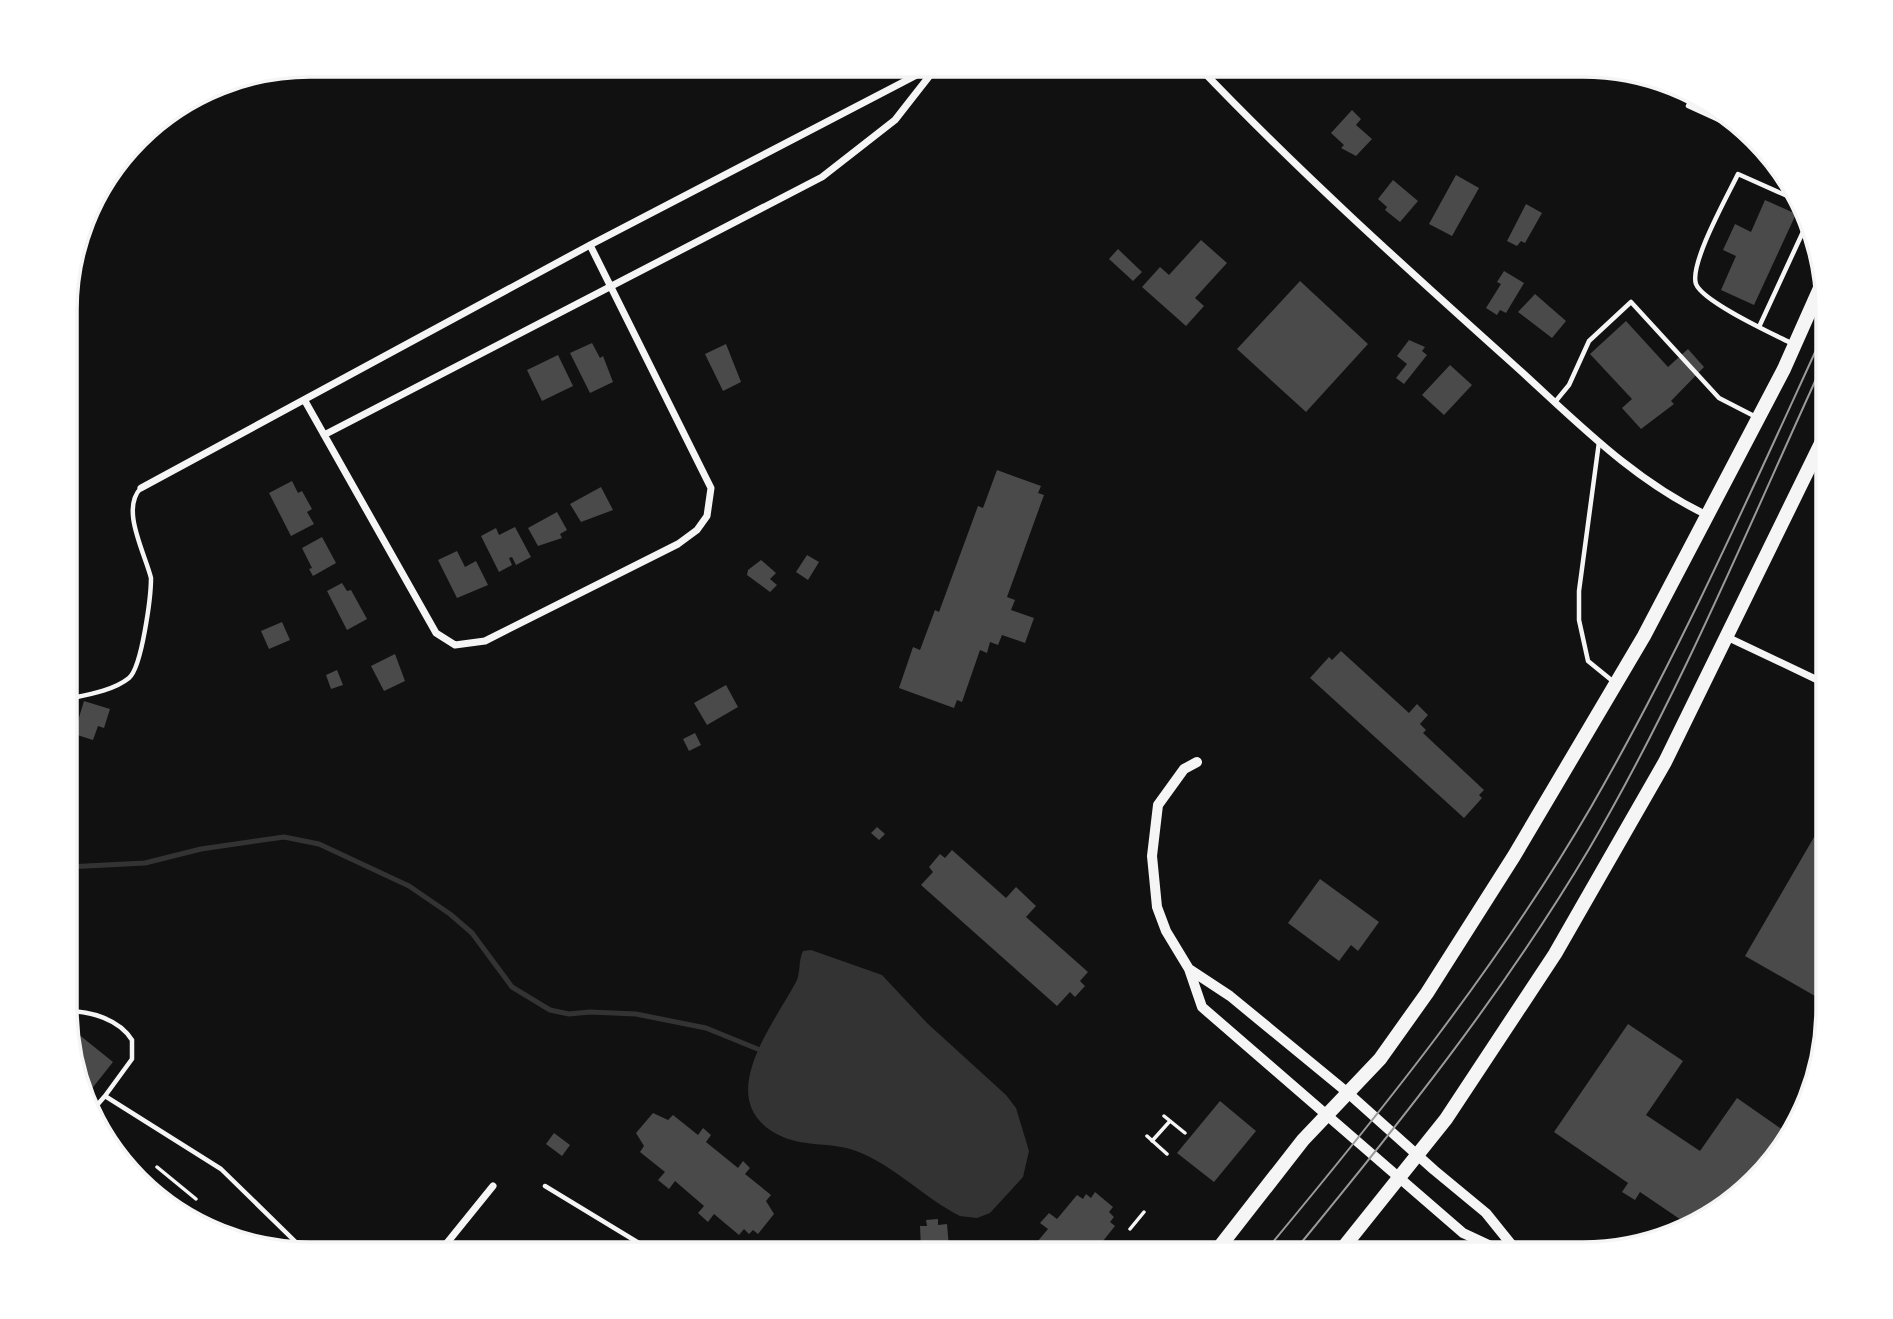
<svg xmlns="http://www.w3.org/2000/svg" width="1893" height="1319" font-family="Raleway,sans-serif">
<rect width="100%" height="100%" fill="#111"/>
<path fill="#333" d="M 811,950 L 882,975 L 927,1023 L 1006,1095 L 1016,1108 L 1029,1151 L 1023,1177 L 990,1213 L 977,1218 L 960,1216 C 924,1198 894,1165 856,1151 C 833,1142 806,1147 783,1137 C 709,1104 772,1027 796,982 C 801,972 798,961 803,951 Z"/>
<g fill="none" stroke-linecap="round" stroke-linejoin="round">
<path stroke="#333" stroke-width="5" d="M 67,867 L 145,863 L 201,849 L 284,837 L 319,844 L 409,886 L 450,914 L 472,933 L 512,987 L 550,1010 L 569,1014 L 590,1012 L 636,1014 L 706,1028 L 765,1052"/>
</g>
<path fill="#4a4a4a" d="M 1352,110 L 1361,119 L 1356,125 L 1372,139 L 1356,156 L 1341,148 L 1344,145 L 1331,133 Z
M 1456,175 L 1479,188 L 1452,236 L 1429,224 Z
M 1393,180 L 1418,201 L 1400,222 L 1385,210 L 1387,207 L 1378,199 Z
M 1765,200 L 1796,214 L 1754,305 L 1721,290 L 1736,256 L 1723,250 L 1735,224 L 1751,232 Z
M 1526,204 L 1542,213 L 1525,243 L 1521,241 L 1517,246 L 1507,241 Z
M 1201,240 L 1227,263 L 1195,298 L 1204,306 L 1186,326 L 1142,287 L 1160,267 L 1169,275 Z
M 1118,249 L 1142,272 L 1133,281 L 1109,259 Z
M 1504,271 L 1524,283 L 1506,313 L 1500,310 L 1497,315 L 1486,308 L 1501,284 L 1497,282 Z
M 1300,281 L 1368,344 L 1306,412 L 1237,349 Z
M 1535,294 L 1566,321 L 1552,338 L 1518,312 Z
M 1626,321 L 1668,367 L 1688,349 L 1704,367 L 1671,401 L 1674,404 L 1641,429 L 1622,408 L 1632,399 L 1590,354 Z
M 1409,340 L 1425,347 L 1422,351 L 1427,355 L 1404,384 L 1396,378 L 1407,364 L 1397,356 Z
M 592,343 L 600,358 L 603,356 L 613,382 L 590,393 L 570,353 Z
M 726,344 L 741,382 L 723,391 L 705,354 Z
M 558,355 L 573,386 L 542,401 L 527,370 Z
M 1450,365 L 1472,385 L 1444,415 L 1422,395 Z
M 997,470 L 1041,486 L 1038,493 L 1044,495 L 1007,597 L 1015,600 L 1011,610 L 1034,618 L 1025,643 L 1002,635 L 998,645 L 990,642 L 987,653 L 980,650 L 962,702 L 957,700 L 954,708 L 899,688 L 913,647 L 920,650 L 935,610 L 939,612 L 978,506 L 983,508 Z
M 292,481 L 298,493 L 302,491 L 312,509 L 307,512 L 314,524 L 291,536 L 269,493 Z
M 601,487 L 613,510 L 581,522 L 570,504 Z
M 557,512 L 567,530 L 560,534 L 562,538 L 538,546 L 528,528 Z
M 515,527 L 531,557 L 516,565 L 512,557 L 509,558 L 512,565 L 499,572 L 481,536 L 496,528 L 499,535 Z
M 322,537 L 336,563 L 313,576 L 309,569 L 312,568 L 302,548 Z
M 457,551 L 465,567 L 476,561 L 488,585 L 457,598 L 438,560 Z
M 807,555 L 819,562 L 808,580 L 796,572 Z
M 761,560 L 776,573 L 770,579 L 777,585 L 770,592 L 747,575 L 748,570 Z
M 342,583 L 347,591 L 351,590 L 367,619 L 347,630 L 327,591 Z
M 282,622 L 290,640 L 269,649 L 261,631 Z
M 1341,651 L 1409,713 L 1417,704 L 1428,715 L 1420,724 L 1426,730 L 1423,733 L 1484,790 L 1479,795 L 1482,798 L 1464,818 L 1310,678 L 1329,657 L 1332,660 Z
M 395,654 L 405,681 L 384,691 L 371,666 Z
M 337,670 L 343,685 L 331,689 L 326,675 Z
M 726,685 L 738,707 L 707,725 L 694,703 Z
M 84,701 L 110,709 L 104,728 L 98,726 L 93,740 L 74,734 Z
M 695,733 L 701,745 L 689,751 L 683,739 Z
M 1828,813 L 1828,973 L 1815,996 L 1745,956 Z
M 877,827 L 885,834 L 879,840 L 871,833 Z
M 952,850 L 1006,898 L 1016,887 L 1036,906 L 1026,917 L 1088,972 L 1080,981 L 1085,986 L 1075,997 L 1070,992 L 1057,1006 L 921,885 L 933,872 L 929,867 L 940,854 L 945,858 Z
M 1320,879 L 1379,922 L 1358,951 L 1351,945 L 1339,961 L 1288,923 Z
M 1628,1024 L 1683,1061 L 1646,1115 L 1700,1151 L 1737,1098 L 1790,1135 L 1772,1163 L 1693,1228 L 1640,1192 L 1635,1200 L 1622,1192 L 1628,1183 L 1554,1132 Z
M 67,1025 L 113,1062 L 86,1096 L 67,1041 Z
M 1220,1101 L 1256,1131 L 1214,1182 L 1177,1153 Z
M 653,1113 L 668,1120 L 673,1115 L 698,1135 L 703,1128 L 711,1135 L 706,1142 L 738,1168 L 743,1161 L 750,1168 L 745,1174 L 771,1195 L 766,1201 L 774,1214 L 758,1234 L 753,1230 L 749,1234 L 744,1229 L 739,1235 L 714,1214 L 708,1222 L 698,1213 L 704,1206 L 675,1181 L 669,1189 L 658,1180 L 665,1172 L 640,1152 L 644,1146 L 636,1133 Z
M 554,1133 L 570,1145 L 562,1156 L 546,1144 Z
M 1095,1192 L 1113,1207 L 1109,1212 L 1114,1217 L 1110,1222 L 1115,1226 L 1095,1251 L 1099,1254 L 1027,1254 L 1048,1229 L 1040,1223 L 1049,1213 L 1057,1219 L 1077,1195 L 1083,1199 L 1086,1194 L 1091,1198 Z
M 938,1219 L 938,1225 L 947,1224 L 949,1247 L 957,1254 L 917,1254 L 921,1249 L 920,1226 L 927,1226 L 926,1220 Z
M 264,1238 L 280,1251 L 257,1246 Z
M 966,1246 L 972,1251 L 975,1246 L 985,1254 L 959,1254 Z"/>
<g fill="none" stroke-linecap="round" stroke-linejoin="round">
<path stroke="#f5f5f5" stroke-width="3.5" d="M 1164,1116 L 1185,1133
M 1147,1136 L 1167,1154
M 1152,1141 L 1170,1121
M 157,1167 L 196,1199
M 1130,1229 L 1144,1212"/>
<path stroke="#f5f5f5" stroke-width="4.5" d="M 1693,95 L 1688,106 L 1745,132
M 1759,327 L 1808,221
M 1791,343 C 1773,334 1703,302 1696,284 C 1689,264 1728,195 1738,174 L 1803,203
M 1555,402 L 1569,385 L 1589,341 L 1631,302 L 1719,398 L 1756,417
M 1599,442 L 1579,591 L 1579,620 L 1588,661 L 1615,683
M 67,699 C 86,695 113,691 129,678 C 142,667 151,596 151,578 C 145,553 120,509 141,488
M 67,1011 C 90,1011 119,1019 132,1040 L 132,1059 L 105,1096
M 91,1112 L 105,1096 L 221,1169 L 308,1254
M 545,1186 L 657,1254"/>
<path stroke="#f5f5f5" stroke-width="7" d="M 1197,65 C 1297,170 1405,267 1513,364 C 1574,419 1633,481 1709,516
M 305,401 L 436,633 L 455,645 L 485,641 L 678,544 L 697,530 L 707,516 L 711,488 L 590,245
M 324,435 L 822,177 L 895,120 L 938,65
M 141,488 L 590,245 L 936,65
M 1727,637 L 1828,685
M 438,1254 L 493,1186"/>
<path stroke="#f5f5f5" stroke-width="10" d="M 1197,762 L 1184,769 L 1158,805 L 1152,856 L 1157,907 L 1166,931 L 1189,969 L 1202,1007 L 1463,1233 L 1508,1254
M 1189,969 L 1230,996 L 1348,1093 L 1434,1170 L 1486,1213 L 1519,1254"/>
<path stroke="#f5f5f5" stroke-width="14" d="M 1214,1254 L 1303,1140 L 1380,1059 L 1427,993 L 1514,856 L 1644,636 L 1784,369 L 1824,279
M 1338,1254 L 1446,1119 L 1555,954 L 1665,762 L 1828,429"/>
<path stroke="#9a9a9a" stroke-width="2" d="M 1263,1254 C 1381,1112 1498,967 1591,807 C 1681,651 1753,487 1828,324
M 1292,1254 C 1399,1124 1503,994 1589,849 C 1682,690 1751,520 1828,353"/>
</g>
<path d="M0 0H1893V1319H0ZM310 77H1583A233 233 0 0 1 1816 310V1009A233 233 0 0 1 1583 1242H310A233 233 0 0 1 77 1009V310A233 233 0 0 1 310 77Z" fill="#fff" fill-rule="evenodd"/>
<path fill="none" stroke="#f5f5f5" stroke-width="3.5" d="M310 77H1583A233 233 0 0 1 1816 310V1009A233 233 0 0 1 1583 1242H310A233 233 0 0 1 77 1009V310A233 233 0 0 1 310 77Z"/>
</svg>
